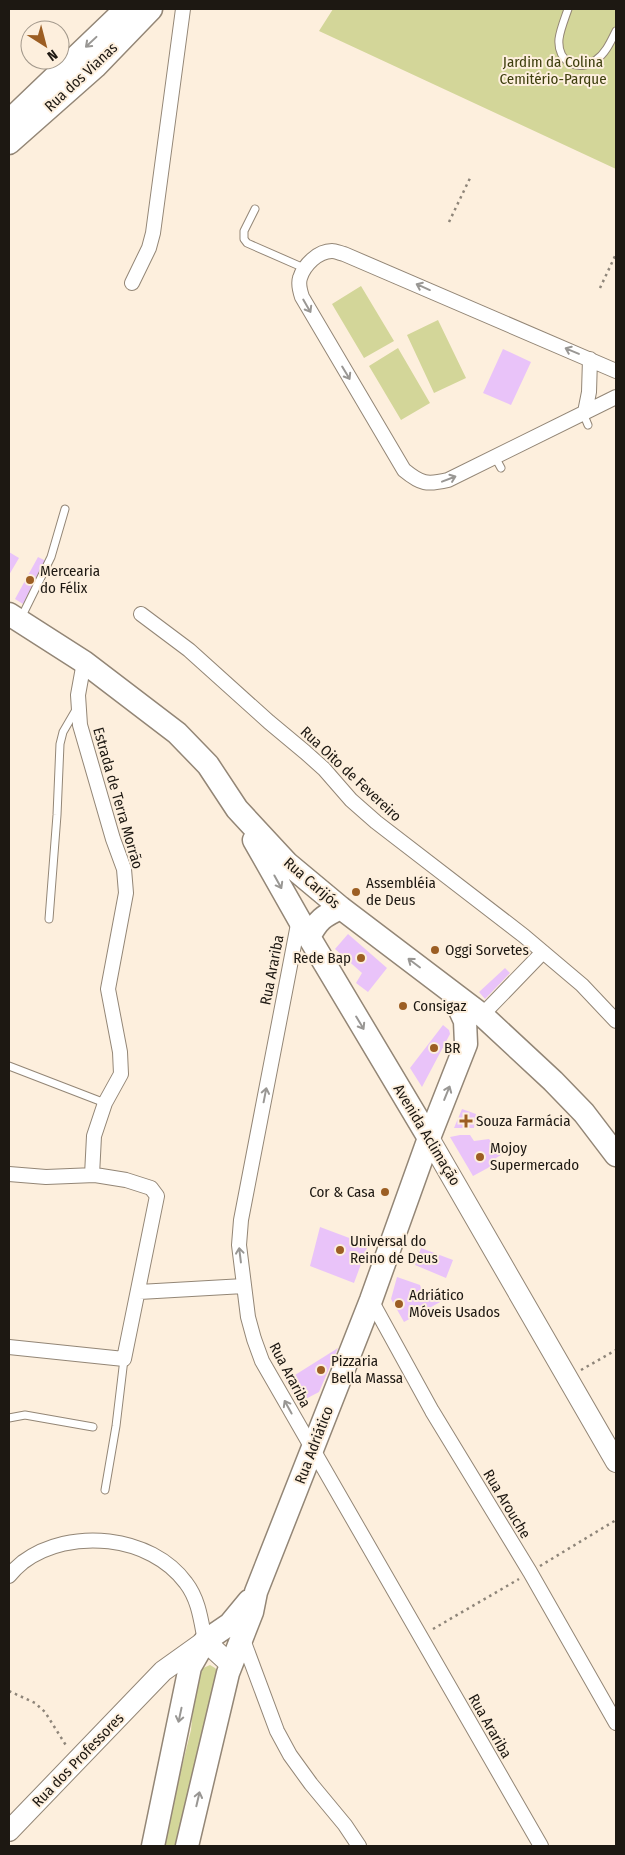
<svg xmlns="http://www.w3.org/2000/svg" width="625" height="1855" font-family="'Fira Sans Condensed',sans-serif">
<rect width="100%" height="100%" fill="#fdefdd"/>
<path fill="#d3d699" d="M 333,9 L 616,9 L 616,169 L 319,31 Z
M 361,286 L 394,341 L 364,358 L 332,304 Z
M 438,320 L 466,378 L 434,393 L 407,335 Z
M 398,348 L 430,403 L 401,420 L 369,366 Z
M 210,1665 L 215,1668 L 219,1672 L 179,1846 L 162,1846 L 191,1730 L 195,1685 L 201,1669 Z"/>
<path fill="#e9c3f9" d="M 503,349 L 531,362 L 511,405 L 483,393 Z
M 9,552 L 19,558 L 9,575 Z
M 38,557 L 46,561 L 23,604 L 15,599 Z
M 348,934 L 387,968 L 368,992 L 356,983 L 362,973 L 335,949 Z
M 505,968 L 510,973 L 485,999 L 479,992 Z
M 443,1025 L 449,1030 L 450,1034 L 422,1087 L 410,1068 Z
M 462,1109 L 476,1114 L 474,1128 L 454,1128 Z
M 460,1135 L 470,1135 L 474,1141 L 489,1139 L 496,1149 L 501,1151 L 501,1155 L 496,1158 L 497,1163 L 473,1176 L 450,1137 Z
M 320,1227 L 368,1245 L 354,1283 L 310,1266 Z
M 421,1248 L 453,1260 L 446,1278 L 415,1265 Z
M 397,1277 L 420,1285 L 421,1288 L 442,1301 L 404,1322 L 391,1299 Z
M 338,1348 L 319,1392 L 298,1403 L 284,1378 L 293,1373 L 295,1375 Z"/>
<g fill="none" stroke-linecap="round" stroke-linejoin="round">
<g stroke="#938676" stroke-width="9">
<path id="lane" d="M 568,9 C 565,18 560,30 559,39 C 557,62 578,73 596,60 C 606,53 611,41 616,31
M 255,209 L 244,231 L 244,239 L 247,243 L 304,268
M 583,413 L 588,425
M 495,457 L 501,468
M 21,618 L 51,557 L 65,509
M 49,919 L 57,815 L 60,744 L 63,732 L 77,708
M 9,1066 L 105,1103
M 9,1418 L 25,1415 L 93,1427
M 105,1490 L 116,1426 L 124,1359"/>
</g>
<g stroke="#938676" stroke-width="16">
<path id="street" d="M 132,283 L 149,248 L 153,233 L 183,9
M 616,371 L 344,254 C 340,253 335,251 332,251 C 318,251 304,265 300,278 C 298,284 300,291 302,297 L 404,470 C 421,484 427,485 448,480 L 616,397
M 585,412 L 589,392 L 590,359
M 141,614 L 189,650 L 269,722 L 305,752 L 324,769 L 351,800 L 376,822 L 524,936 L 582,985 L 616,1021
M 84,662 L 78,695 L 80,725 L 113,839 L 124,869 L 126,893 L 108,989 L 120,1052 L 121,1074 L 105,1103 L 94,1136 L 92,1175
M 299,919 L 241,1220 L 239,1245 L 248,1317 L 254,1339 L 262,1361 L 541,1846
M 482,1015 L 543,952
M 9,1174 L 46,1177 L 95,1175 L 126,1180 L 151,1188 L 157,1196 L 124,1359 L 9,1347
M 139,1292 L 244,1286
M 371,1300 L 432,1411 L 530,1572 L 616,1723
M 9,1576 C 13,1571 18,1566 23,1562 C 70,1527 151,1535 186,1583 C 199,1600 201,1621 205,1641
M 242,1637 L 277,1731 L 290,1755 L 311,1784 L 345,1825 L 359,1846"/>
</g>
<g stroke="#938676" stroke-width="22">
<path id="secondary" d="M 429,1138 L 616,1462
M 9,1831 L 163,1671 L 205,1641 L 230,1664"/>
</g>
<g stroke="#938676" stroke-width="25">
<path id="primary" d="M 9,121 L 126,9
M 9,143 L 95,67 L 151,9
M 9,614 L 84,662 L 177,733 L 208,765 L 237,809 L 287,863 L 341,908 L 482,1015 L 553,1081 L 584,1113 L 616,1155
M 254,840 L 309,937 L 429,1138
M 309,937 C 318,920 323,916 341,908
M 153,1846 L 190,1667 L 205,1641 L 230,1624 L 249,1601
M 187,1846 L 228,1673 L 252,1612 L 256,1592 L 371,1300 L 429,1138 L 466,1044 L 465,1021 L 452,993"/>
</g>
<path stroke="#8e8579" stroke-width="2.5" stroke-dasharray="2.5 4" stroke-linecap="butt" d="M 449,222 L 471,176
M 600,288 L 616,254
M 581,1370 L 616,1350
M 540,1566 L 616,1520
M 433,1629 L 519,1579
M 9,1691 L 35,1703 L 45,1712 L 67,1747"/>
<use href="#lane" stroke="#fff" stroke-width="7"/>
<use href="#street" stroke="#fff" stroke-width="14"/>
<use href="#secondary" stroke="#fff" stroke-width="20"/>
<use href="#primary" stroke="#fff" stroke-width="22"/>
</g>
<defs><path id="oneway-shaft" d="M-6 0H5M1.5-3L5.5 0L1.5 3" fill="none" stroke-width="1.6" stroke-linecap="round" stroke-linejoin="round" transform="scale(1.25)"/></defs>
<g stroke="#999794">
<use href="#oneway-shaft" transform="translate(91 42) rotate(137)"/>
<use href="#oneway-shaft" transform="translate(423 287) rotate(-156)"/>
<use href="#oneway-shaft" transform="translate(307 306) rotate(60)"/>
<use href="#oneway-shaft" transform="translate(572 351) rotate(-157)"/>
<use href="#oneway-shaft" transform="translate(346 373) rotate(59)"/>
<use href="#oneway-shaft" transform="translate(449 479) rotate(-21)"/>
<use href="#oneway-shaft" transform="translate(278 882) rotate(61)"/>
<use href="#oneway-shaft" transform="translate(414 963) rotate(-143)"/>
<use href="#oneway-shaft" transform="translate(360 1023) rotate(59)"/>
<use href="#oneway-shaft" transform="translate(447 1093) rotate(-68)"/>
<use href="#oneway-shaft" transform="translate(265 1095) rotate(-79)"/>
<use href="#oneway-shaft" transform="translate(240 1255) rotate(-97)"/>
<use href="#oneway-shaft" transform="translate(288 1407) rotate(-119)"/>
<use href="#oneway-shaft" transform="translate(180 1715) rotate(102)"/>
<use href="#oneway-shaft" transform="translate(198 1799) rotate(-77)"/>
</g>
<g fill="#9c5e23" stroke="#fdefdd" stroke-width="2">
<circle cx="30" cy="580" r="5"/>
<circle cx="356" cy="892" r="5"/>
<circle cx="435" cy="950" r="5"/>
<circle cx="361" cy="958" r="5"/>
<circle cx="403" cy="1006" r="5"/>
<circle cx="434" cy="1048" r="5"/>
<path d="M463.5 1113.5h5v5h5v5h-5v5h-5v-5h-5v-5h5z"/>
<circle cx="480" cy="1157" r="5"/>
<circle cx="385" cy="1192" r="5"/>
<circle cx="340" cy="1250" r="5"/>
<circle cx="399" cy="1304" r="5"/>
<circle cx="321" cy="1370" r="5"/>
</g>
<g text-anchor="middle" stroke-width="4" stroke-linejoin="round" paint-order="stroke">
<g font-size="15" fill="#3d3e0d" stroke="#fdefdd">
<text x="553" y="67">Jardim da Colina<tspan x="553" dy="17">Cemitério-Parque</tspan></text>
</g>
<g font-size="15" fill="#1d1812" stroke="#fdefdd">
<text transform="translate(81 77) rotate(-43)" y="5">Rua dos Vianas</text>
<text transform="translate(351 774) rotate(43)" y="5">Rua Oito de Fevereiro</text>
<text transform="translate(118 798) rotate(74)" y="5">Estrada de Terra Morrão</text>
<text transform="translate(312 883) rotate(41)" y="5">Rua Carijós</text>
<text transform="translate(272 970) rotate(-79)" y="5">Rua Arariba</text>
<text transform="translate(427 1135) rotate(59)" y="5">Avenida Aclimação</text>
<text transform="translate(290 1375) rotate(62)" y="5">Rua Arariba</text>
<text transform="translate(314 1445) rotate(-69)" y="5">Rua Adriático</text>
<text transform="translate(507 1504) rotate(59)" y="5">Rua Arouche</text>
<text transform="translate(490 1726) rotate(60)" y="5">Rua Arariba</text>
<text transform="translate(78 1760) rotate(-46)" y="5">Rua dos Professores</text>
</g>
<g font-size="15" fill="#1d1812" stroke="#fdefdd" text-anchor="start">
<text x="40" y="576">Mercearia<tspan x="40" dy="17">do Félix</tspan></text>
<text x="366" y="888">Assembléia<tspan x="366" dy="17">de Deus</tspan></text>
<text x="445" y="955">Oggi Sorvetes</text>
<text x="351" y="963" text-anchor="end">Rede Bap</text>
<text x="413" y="1011">Consigaz</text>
<text x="444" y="1053">BR</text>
<text x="476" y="1126">Souza Farmácia</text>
<text x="490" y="1153">Mojoy<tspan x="490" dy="17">Supermercado</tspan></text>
<text x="375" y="1197" text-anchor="end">Cor &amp; Casa</text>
<text x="350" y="1246">Universal do<tspan x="350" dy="17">Reino de Deus</tspan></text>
<text x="409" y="1300">Adriático<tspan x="409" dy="17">Móveis Usados</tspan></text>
<text x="331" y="1366">Pizzaria<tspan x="331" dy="17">Bella Massa</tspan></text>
</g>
</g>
<rect width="625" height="1855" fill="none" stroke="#1d1812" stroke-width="20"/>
<g transform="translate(45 45) rotate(144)"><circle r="24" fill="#fdefdd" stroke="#a3998c"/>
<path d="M0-4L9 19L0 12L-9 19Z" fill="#9c5e23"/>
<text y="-8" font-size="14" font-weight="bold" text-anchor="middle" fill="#1d1812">N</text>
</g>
</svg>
